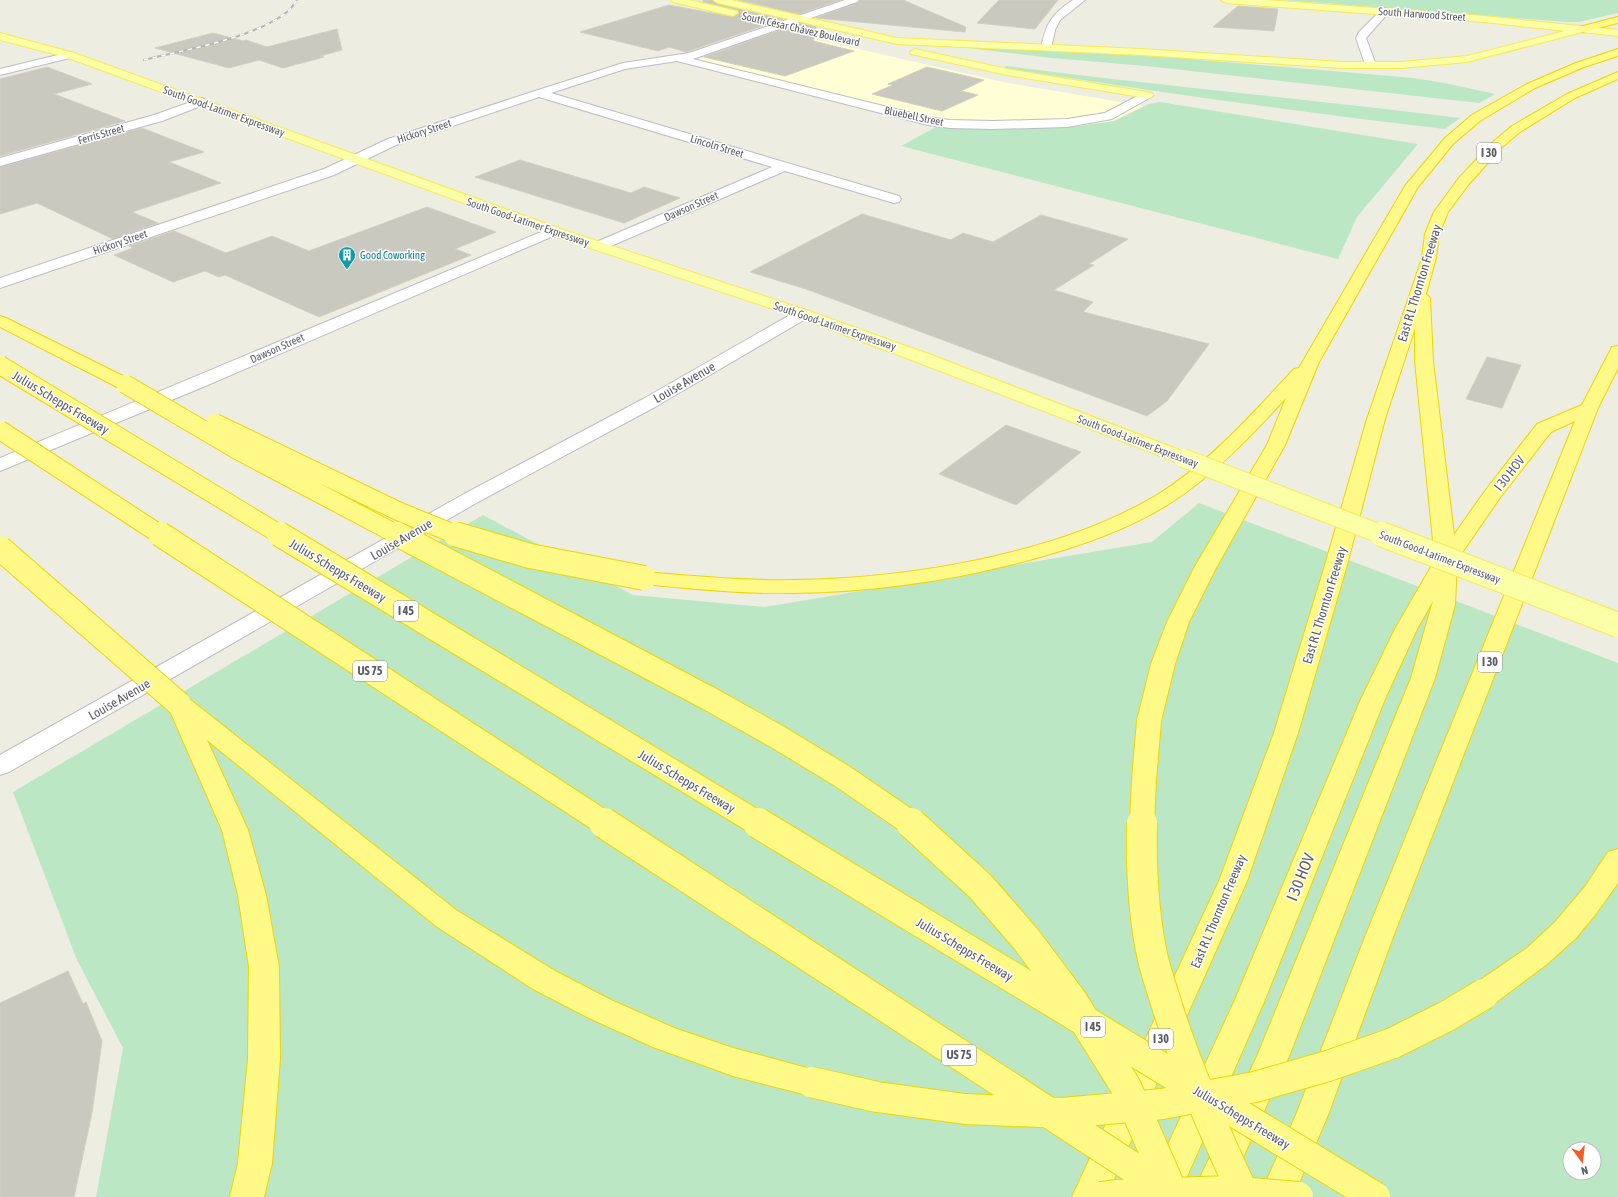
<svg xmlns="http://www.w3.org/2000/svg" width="1618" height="1197" font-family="'Asap Condensed',sans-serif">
<rect width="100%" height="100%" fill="#edede1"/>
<path fill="#fffed5" d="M 775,31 L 788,33 L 1008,83 L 1144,106 L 1114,121 L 1079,126 L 1046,128 L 938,126 L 686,64 Z"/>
<path fill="#bce7c5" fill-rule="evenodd" d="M 1284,0 L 1618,0 L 1618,13 L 1579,22 L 1567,22 Z
M 951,46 L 1166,57 L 1413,78 L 1444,83 L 1495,94 L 1479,103 L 1146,66 L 1052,58 Z
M 1006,66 C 1157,86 1309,99 1460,118 L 1445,129 C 1298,112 1151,91 1005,68 Z
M 1160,102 L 1418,144 L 1357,217 L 1338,259 L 901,146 L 938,126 L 1046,128 L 1079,126 L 1114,121 L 1149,104 Z
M 1199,503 L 1618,663 L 1618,1197 L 96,1197 L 123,1048 L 77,960 L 13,792 L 483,515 L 633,595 L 765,607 L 1152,542 ZM 1570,1149 L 1594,1149 L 1594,1173 L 1570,1173 Z"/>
<path fill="#cac9c0" stroke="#d2d0bf" d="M 703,0 L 712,0 L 718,4 L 783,19 L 686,52 L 669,47 L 658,51 L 580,32 L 669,5 L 733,17 L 739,13 L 737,10 L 703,2 Z
M 738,0 L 840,0 L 799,14 Z
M 860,0 L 903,0 L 966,27 L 965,32 L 816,18 L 857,3 Z
M 999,0 L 1058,0 L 1035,29 L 977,23 Z
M 1238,6 L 1278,9 L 1274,31 L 1213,27 Z
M 800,23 L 816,27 L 813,41 L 854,51 L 785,76 L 704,57 Z
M 337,29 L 342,50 L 320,56 L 324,57 L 283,68 L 259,60 L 229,68 L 155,48 L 213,33 L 243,41 L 246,40 L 267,47 Z
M 47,67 L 92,84 L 54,94 L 125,121 L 0,156 L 0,79 Z
M 927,67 L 984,80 L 961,91 L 978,95 L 942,111 L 872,94 L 893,85 L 888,84 Z
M 142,128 L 204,152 L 169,162 L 221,183 L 132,212 L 158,223 L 113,239 L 37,203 L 0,214 L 0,167 Z
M 520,160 L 631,193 L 644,187 L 680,198 L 624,223 L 475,177 Z
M 427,207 L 496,232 L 455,249 L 471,255 L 319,317 L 225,275 L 219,277 L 205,271 L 173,282 L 114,255 L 133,248 L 129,246 L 174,231 L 226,253 L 272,236 L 309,251 Z
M 862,214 L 951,240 L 963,233 L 993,242 L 1041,215 L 1128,239 L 1089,264 L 1094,265 L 1054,290 L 1093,302 L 1083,312 L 1209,344 L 1167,401 L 1147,416 L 806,289 L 750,272 Z
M 1487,357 L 1521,365 L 1502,408 L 1466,399 Z
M 1006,425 L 1081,452 L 1016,505 L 939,474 Z
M 68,971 L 83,1004 L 86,1002 L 102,1041 L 92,1113 L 74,1197 L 0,1197 L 0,1003 Z"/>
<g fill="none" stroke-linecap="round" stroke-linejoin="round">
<g stroke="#bcbdc3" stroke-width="2">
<path id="minor" d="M 845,0 L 859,0 L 857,2 L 693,59 L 928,117 L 950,120 L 993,121 L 1067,119 L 1105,113 L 1143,93 L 1151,93 L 1153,95 L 1151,97 L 1112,119 L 1067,127 L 993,129 L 950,128 L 928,125 L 677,61 L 625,69 L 551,93 L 899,196 L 901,199 L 899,202 L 894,203 L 785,171 L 604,249 L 599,250 L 594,249 L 592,246 L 594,243 L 772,167 L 539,97 L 396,145 L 334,175 L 0,288 L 0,278 L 324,169 L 388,139 L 535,91 L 623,63 L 689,53 Z
M 1073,0 L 1085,0 L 1060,20 L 1055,30 L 1051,48 L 1050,50 L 1042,50 L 1041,48 C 1046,23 1052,14 1073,0 Z
M 1385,8 L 1390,11 L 1366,38 L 1376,65 L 1374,67 L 1366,67 L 1356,38 L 1359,32 L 1382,9 Z
M 70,52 L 74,53 L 75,55 L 74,57 L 0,75 L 0,69 Z
M 202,98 L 206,100 L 208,102 L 206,104 L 162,121 L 0,166 L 0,158 L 154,115 Z
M 553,227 L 558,228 L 560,231 L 558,234 L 203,387 L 0,471 L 0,458 Z
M 803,309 L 809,311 L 811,314 L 809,317 L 655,407 L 478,502 L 9,772 L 0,775 L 0,755 L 464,494 L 643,399 L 797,311 Z"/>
</g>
<g stroke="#f7ea51" stroke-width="2">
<path id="major" d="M 671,0 L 689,0 L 737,11 L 738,13 L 733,16 L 673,2 Z
M 713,0 L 731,0 L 897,38 L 1141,49 L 1342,62 L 1401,62 L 1467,56 L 1565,31 L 1484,22 L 1226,3 L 1221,0 L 1266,0 L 1484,16 L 1618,30 L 1618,36 L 1582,32 L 1467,62 L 1401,68 L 1342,68 L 1141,55 L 897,44 L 718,3 Z
M 0,33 L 74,53 L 558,228 L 809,311 L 934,356 L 1190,454 L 1193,458 L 1190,462 L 1183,464 L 1176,462 L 922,364 L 797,317 L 548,234 L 66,57 L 0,40 Z
M 915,49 L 1007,69 L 1147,92 L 1151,93 L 1153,95 L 1151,97 L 1147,98 L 1007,75 L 911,54 L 910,52 Z"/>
</g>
<g stroke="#efd400" stroke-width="2">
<path id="highway" d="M 1618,17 L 1618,23 L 1583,32 L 1578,29 L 1579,27 Z
M 1618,49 L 1618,56 L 1584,67 L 1535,88 L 1480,121 L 1453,144 L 1418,187 L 1319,362 L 1285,445 L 1216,568 L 1189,622 L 1175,664 L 1161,721 L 1158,727 L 1149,729 L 1140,727 L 1137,721 L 1151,664 L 1167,622 L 1194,568 L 1267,445 L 1286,398 C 1252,435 1215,474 1172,502 C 1130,529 1081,546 1033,559 C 956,580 875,592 794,593 C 744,594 694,589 644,584 L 636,583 L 633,578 L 636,573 L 644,572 C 694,576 744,581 794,580 C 908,579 1059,554 1157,495 C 1209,463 1252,414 1294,369 L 1299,368 L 1405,186 L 1445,138 L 1472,115 L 1527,84 L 1576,63 Z
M 1618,72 L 1618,79 L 1575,98 L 1520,132 L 1501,148 L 1469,184 L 1448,212 L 1439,234 L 1436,258 L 1426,294 L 1430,298 L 1433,361 L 1454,535 L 1485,491 L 1537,424 L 1582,405 L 1610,351 L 1612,347 L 1618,346 L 1618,368 L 1598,408 L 1393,937 L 1328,1115 L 1293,1197 L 1259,1197 L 1296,1115 L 1365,937 L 1575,421 L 1551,432 L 1499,499 L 1457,560 L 1455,605 L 1435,678 L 1290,1054 L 1225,1197 L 1191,1197 L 1258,1054 L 1411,678 L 1433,601 L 1417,629 L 1385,699 L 1264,1002 L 1178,1197 L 1150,1197 L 1147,1190 L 1234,1002 L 1361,699 L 1395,629 L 1435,560 L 1415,361 L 1415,328 L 1385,419 L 1347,565 L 1298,733 L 1247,881 L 1106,1197 L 1072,1197 L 1219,881 L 1274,733 L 1325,565 L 1367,419 L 1413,285 L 1422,258 L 1425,234 L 1434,212 L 1459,178 L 1493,142 L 1512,126 L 1567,94 Z
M 0,316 L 6,318 L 131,380 L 134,384 L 131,388 L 125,389 L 119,388 L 0,327 Z
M 179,696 L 188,698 L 456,910 L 555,971 L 611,1000 L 674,1028 L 733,1048 L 822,1072 L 827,1082 L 822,1092 L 811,1096 L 733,1076 L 653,1047 L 589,1018 L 533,989 L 436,926 L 207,740 L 248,830 L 266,895 L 279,967 L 280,1059 L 272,1163 L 264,1197 L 230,1197 L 238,1163 L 248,1059 L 249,967 L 238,895 L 222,830 L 167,704 L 170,698 Z
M 1618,849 L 1618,883 L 1595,915 L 1576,938 L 1547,964 L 1495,1003 L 1484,1006 L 1473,1003 L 1469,994 L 1473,985 L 1527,948 L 1555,922 L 1584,888 L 1608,852 Z"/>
</g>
<use href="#minor" fill="#fff" fill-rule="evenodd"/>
<use href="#major" fill="#fbffa5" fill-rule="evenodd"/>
<use href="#highway" fill="#fff987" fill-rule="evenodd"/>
<g stroke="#b5b5b6" stroke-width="2">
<path id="rail" d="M 144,60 C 184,50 255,38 287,12 C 291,9 294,4 297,0"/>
</g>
<use href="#rail" stroke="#fff" stroke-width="1.5" stroke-dasharray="4.5" stroke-linecap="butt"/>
<g stroke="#f7ea51" stroke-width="20" stroke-linecap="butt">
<path id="major-bridge-far1" d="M 1183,458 L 1383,535"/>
</g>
<g stroke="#f7ea51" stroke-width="26" stroke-linecap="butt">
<path id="major-bridge" d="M 1381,534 L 1618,625"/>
</g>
<g stroke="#efd400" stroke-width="20" stroke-linecap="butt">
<path id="highway-bridge-far2" d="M 0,365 L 281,535
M 125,384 L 239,451 L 398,535
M 215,423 L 400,512 L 457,535
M 0,430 L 161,535"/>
</g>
<g stroke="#efd400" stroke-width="26" stroke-linecap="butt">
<path id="highway-bridge-far1" d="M 160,534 L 606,824
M 279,534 L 759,824
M 397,534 L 708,698 L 776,736 L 842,776 L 912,824
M 455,534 L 530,556 L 644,578
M 0,548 L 179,704
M 1142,824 L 1144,780 L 1149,721"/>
</g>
<g stroke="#efd400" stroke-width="32" stroke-linecap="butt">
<path id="highway-bridge" d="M 604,823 L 1178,1197
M 758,823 L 1375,1197
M 911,823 L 980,886 L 1026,939 L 1071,999 L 1126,1087 L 1173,1194
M 1142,823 C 1141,869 1143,915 1153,959 C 1157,976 1163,992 1168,1009 C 1189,1074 1216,1136 1245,1197
M 811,1082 L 877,1097 L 965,1109 L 1063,1113 L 1162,1104 L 1255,1087 L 1328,1066 L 1393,1043 L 1447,1016 L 1484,994
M 1101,1197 L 1115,1195 L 1229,1191 L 1298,1197"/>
</g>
<use href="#major-bridge-far1" stroke="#fbffa5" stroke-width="18"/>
<use href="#major-bridge" stroke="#fbffa5" stroke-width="24"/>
<use href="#highway-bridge-far2" stroke="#fff987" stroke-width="18"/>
<use href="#highway-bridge-far1" stroke="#fff987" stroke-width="24"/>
<use href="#highway-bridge" stroke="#fff987" stroke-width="30"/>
</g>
<defs>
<g id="building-pin" transform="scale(0.9)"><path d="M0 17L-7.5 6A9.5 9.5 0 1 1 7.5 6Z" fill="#0f9aa8" stroke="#fff"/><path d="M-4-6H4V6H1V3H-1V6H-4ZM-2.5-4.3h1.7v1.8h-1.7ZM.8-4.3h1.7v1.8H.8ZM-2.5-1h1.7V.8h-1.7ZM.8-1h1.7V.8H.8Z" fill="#fff"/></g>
</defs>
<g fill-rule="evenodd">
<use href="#building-pin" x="347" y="255"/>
</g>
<g text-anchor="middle" stroke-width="3" stroke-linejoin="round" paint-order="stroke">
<g font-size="11" fill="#5a5c63" stroke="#fff">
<text transform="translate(1422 14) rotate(4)" y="4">South Harwood Street</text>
<text transform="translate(801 29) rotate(13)" y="4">South César Chávez Boulevard</text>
<text transform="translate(224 111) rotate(20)" y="4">South Good-Latimer Expressway</text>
<text transform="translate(914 116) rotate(12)" y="4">Bluebell Street</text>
<text transform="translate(424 131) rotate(-18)" y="4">Hickory Street</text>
<text transform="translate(101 134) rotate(-16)" y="4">Ferris Street</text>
<text transform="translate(717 146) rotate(17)" y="4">Lincoln Street</text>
<text transform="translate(691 206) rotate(-24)" y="4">Dawson Street</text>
<text transform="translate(528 222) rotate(19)" y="4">South Good-Latimer Expressway</text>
<text transform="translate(120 242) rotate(-19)" y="4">Hickory Street</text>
<text transform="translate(835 326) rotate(19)" y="4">South Good-Latimer Expressway</text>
<text transform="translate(277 348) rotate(-24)" y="4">Dawson Street</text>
<text transform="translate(1138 441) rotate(21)" y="4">South Good-Latimer Expressway</text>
<text transform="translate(1440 557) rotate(21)" y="4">South Good-Latimer Expressway</text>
</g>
<g font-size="11" fill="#0d838f" stroke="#fff" text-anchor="start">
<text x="360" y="259">Good Coworking</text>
</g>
<g fill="#fff" stroke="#8c8d92" stroke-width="1">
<rect x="1477" y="143" width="24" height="20" rx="3"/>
<rect x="394" y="601" width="24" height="20" rx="3"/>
<rect x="1478" y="652" width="24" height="20" rx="3"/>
<rect x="353" y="661" width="34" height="20" rx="3"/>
<rect x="1081" y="1017" width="24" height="20" rx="3"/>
<rect x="1149" y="1029" width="24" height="20" rx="3"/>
<rect x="942" y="1045" width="34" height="20" rx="3"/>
</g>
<g font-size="12" font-weight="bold" fill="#5a5c63">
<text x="1489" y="157">I 30</text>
<text x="406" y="615">I 45</text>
<text x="1490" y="666">I 30</text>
<text x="370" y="675">US 75</text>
<text x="1093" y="1031">I 45</text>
<text x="1161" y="1043">I 30</text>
<text x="959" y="1059">US 75</text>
</g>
<g font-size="13" fill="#5a5c63" stroke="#fff">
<text transform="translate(1419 283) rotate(-73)" y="5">East R L Thornton Freeway</text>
<text transform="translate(684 382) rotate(-30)" y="5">Louise Avenue</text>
<text transform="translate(61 402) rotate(31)" y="5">Julius Schepps Freeway</text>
<text transform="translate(1509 473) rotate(-52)" y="5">I 30 HOV</text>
<text transform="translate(401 539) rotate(-30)" y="5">Louise Avenue</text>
<text transform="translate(338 570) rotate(31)" y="5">Julius Schepps Freeway</text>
<text transform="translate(1324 605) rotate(-73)" y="5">East R L Thornton Freeway</text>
<text transform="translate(119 699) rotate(-30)" y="5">Louise Avenue</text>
<text transform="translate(687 781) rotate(31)" y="5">Julius Schepps Freeway</text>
<text transform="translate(1218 911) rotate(-67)" y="5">East R L Thornton Freeway</text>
<text transform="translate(965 949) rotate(31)" y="5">Julius Schepps Freeway</text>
<text transform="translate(1242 1117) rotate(31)" y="5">Julius Schepps Freeway</text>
</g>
<g font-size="16" fill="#5a5c63" stroke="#fff">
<text transform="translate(1300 877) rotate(-68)" y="6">I 30 HOV</text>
</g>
</g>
<g transform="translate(1582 1161) rotate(165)"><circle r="19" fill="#ffffff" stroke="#bdbec1"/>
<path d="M0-3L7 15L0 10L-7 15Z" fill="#f05e24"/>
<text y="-6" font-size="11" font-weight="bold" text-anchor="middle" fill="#5a5c63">N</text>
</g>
</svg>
